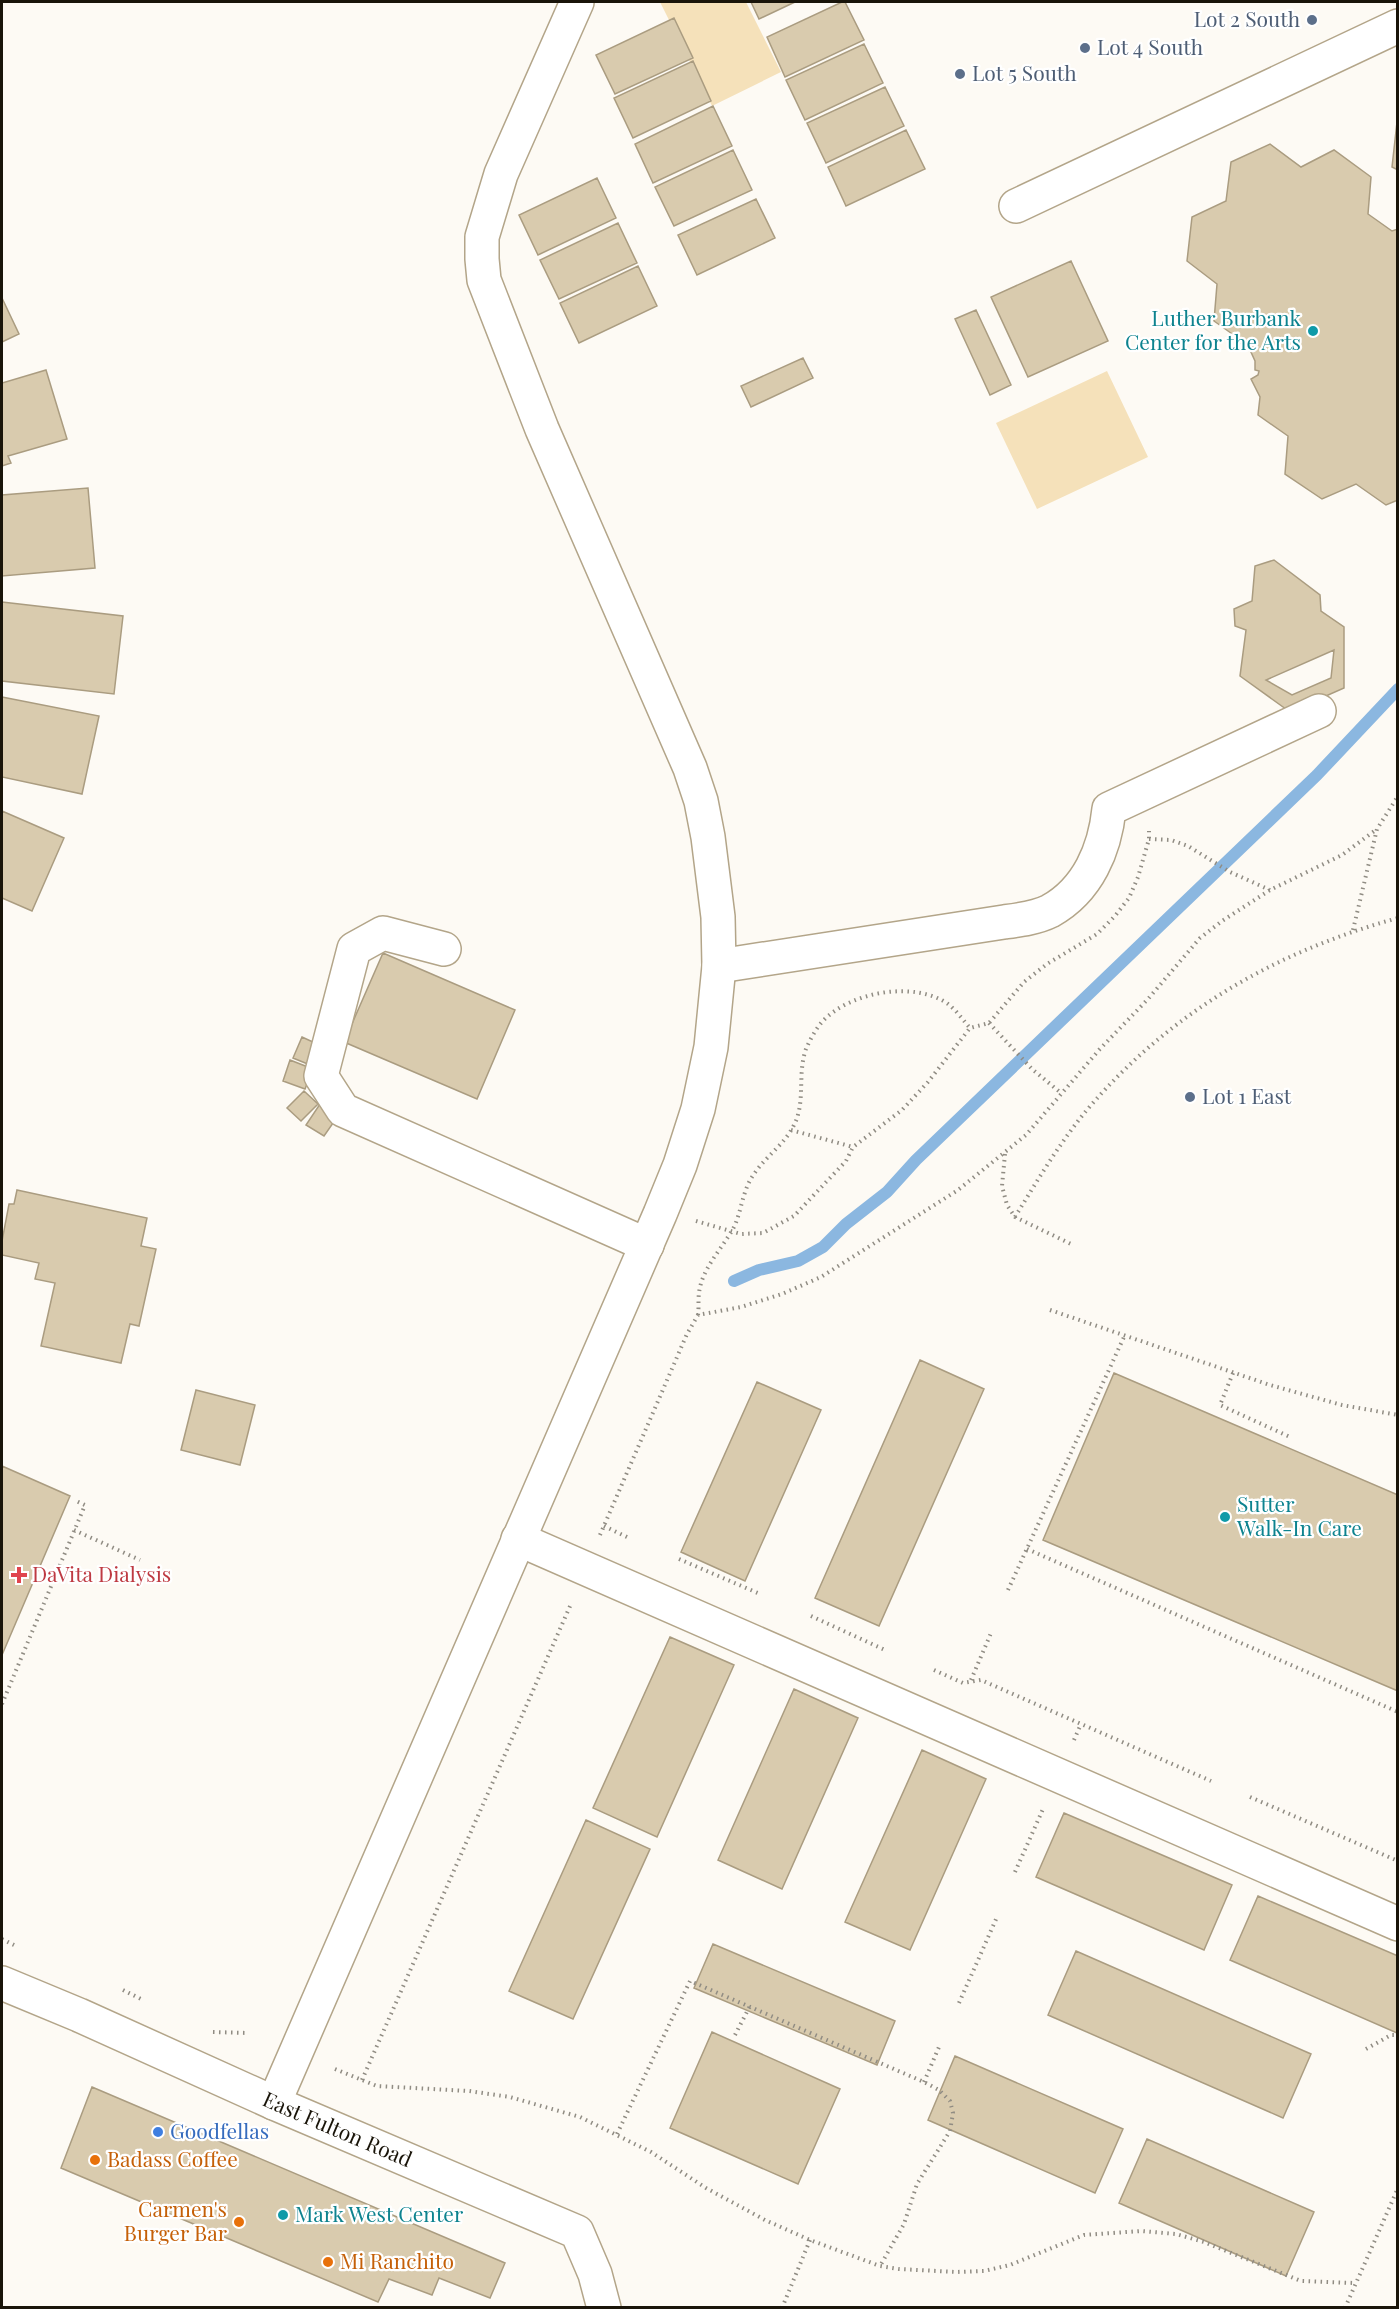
<svg xmlns="http://www.w3.org/2000/svg" width="1399" height="2309" font-family="'Playfair Display',serif">
<rect width="100%" height="100%" fill="#fdfaf4"/>
<path fill="#f5e1ba" d="M 660,2 L 746,2 L 781,72 L 712,106 Z
M 1107,371 L 1148,457 L 1037,509 L 996,423 Z"/>
<g fill="none" stroke-linecap="round" stroke-linejoin="round">
<path stroke="#8bb7e0" stroke-width="12" d="M 734,1281 L 759,1270 L 798,1261 L 823,1247 L 846,1224 L 887,1192 L 916,1160 L 1317,775 L 1398,689"/>
</g>
<path fill="#d9cbae" stroke="#aa9c80" stroke-width="1.5" fill-rule="evenodd" d="M 751,2 L 795,2 L 759,19 Z
M 842,2 L 845,2 L 864,40 L 785,77 L 767,37 Z
M 674,18 L 693,58 L 615,94 L 596,55 Z
M 864,44 L 883,83 L 805,120 L 786,80 Z
M 693,61 L 711,101 L 633,138 L 614,98 Z
M 885,87 L 904,126 L 826,163 L 807,123 Z
M 713,106 L 732,146 L 653,183 L 635,144 Z
M 1397,122 L 1398,122 L 1398,170 L 1392,167 Z
M 906,130 L 925,169 L 846,206 L 828,167 Z
M 1270,144 L 1301,167 L 1334,150 L 1371,177 L 1368,214 L 1392,231 L 1398,229 L 1398,500 L 1386,505 L 1356,484 L 1322,499 L 1285,474 L 1288,436 L 1258,415 L 1260,397 L 1251,379 L 1258,375 L 1259,371 L 1255,370 L 1255,361 L 1250,350 L 1240,343 L 1242,341 L 1214,321 L 1217,284 L 1187,261 L 1192,217 L 1226,201 L 1231,162 Z
M 733,150 L 752,190 L 674,226 L 655,187 Z
M 597,178 L 616,218 L 538,255 L 519,215 Z
M 756,199 L 775,238 L 697,275 L 678,235 Z
M 618,223 L 637,263 L 559,299 L 540,260 Z
M 1071,261 L 1108,341 L 1028,377 L 991,297 Z
M 638,266 L 657,306 L 579,343 L 560,303 Z
M 2,298 L 19,334 L 2,342 Z
M 976,310 L 1011,385 L 990,395 L 955,319 Z
M 803,358 L 813,378 L 751,407 L 741,386 Z
M 46,370 L 67,439 L 8,456 L 11,463 L 2,466 L 2,383 Z
M 88,488 L 95,568 L 2,576 L 2,495 Z
M 1274,560 L 1320,595 L 1321,611 L 1344,627 L 1344,688 L 1290,712 L 1240,676 L 1246,630 L 1235,626 L 1234,609 L 1252,601 L 1255,566 ZM 1334,650 L 1331,678 L 1292,695 L 1266,680 Z
M 2,602 L 123,616 L 114,694 L 2,681 Z
M 2,697 L 99,716 L 82,794 L 2,777 Z
M 2,811 L 64,838 L 32,911 L 2,898 Z
M 383,953 L 515,1010 L 477,1099 L 344,1042 Z
M 302,1037 L 324,1047 L 315,1067 L 293,1058 Z
M 290,1060 L 313,1069 L 305,1089 L 283,1081 Z
M 304,1091 L 318,1104 L 301,1121 L 287,1108 Z
M 320,1104 L 338,1116 L 324,1136 L 306,1125 Z
M 17,1190 L 147,1218 L 141,1246 L 156,1249 L 139,1326 L 130,1324 L 121,1363 L 41,1346 L 55,1283 L 35,1279 L 39,1263 L 2,1255 L 2,1241 L 9,1204 L 14,1204 Z
M 920,1360 L 984,1389 L 879,1626 L 815,1598 Z
M 1114,1373 L 1398,1495 L 1398,1691 L 1043,1540 Z
M 757,1382 L 821,1410 L 745,1581 L 681,1552 Z
M 196,1390 L 255,1405 L 240,1465 L 181,1450 Z
M 2,1466 L 70,1496 L 2,1655 Z
M 670,1637 L 734,1665 L 657,1837 L 593,1808 Z
M 794,1689 L 858,1718 L 782,1889 L 718,1860 Z
M 922,1750 L 986,1779 L 910,1950 L 845,1922 Z
M 1064,1813 L 1232,1885 L 1204,1950 L 1036,1877 Z
M 586,1820 L 650,1849 L 573,2019 L 509,1991 Z
M 1258,1896 L 1398,1956 L 1397,2033 L 1230,1960 Z
M 713,1944 L 895,2021 L 877,2065 L 694,1988 Z
M 1076,1951 L 1311,2054 L 1283,2118 L 1048,2015 Z
M 712,2032 L 840,2089 L 798,2184 L 670,2128 Z
M 955,2056 L 1123,2129 L 1095,2193 L 928,2120 Z
M 92,2087 L 505,2263 L 490,2298 L 439,2278 L 432,2295 L 389,2279 L 378,2302 L 61,2168 Z
M 1147,2139 L 1314,2212 L 1286,2276 L 1119,2203 Z"/>
<g fill="none" stroke-linecap="round" stroke-linejoin="round">
<g stroke="#b3a589" stroke-width="36">
<g id="minor">
<path d="M 1016,206 L 1398,26"/>
<path d="M 444,949 L 383,933 L 354,949 L 321,1076 L 343,1110 L 647,1245"/>
<path d="M 719,966 L 1004,922 C 1019,920 1036,918 1050,911 C 1088,890 1105,849 1109,809 L 1319,711"/>
<path d="M 518,1539 L 1398,1924"/>
<path id="s1" d="M 2,1983 L 79,2015 L 274,2103 L 577,2232 L 595,2274 L 604,2308"/>
<path d="M 274,2103 L 660,1214 L 680,1165 L 698,1109 L 711,1047 L 719,966 L 718,917 L 708,837 L 701,801 L 690,768 L 542,429 L 484,280 L 482,259 L 482,237 L 501,174 L 577,2"/>
</g>
</g>
<path stroke="#908c83" stroke-width="4" stroke-dasharray="1.5 4.5" stroke-linecap="butt" d="M 1149,839 L 1171,840 L 1188,846 L 1230,872 L 1270,890
M 1353,930 L 1377,829 L 1398,796
M 989,1023 L 1032,1069 L 1061,1093
M 791,1130 L 853,1147
M 1005,1154 L 1002,1186 L 1007,1205 L 1015,1217 L 1071,1244
M 1015,1217 C 1037,1181 1059,1144 1086,1111 C 1169,1013 1274,952 1398,918
M 696,1221 L 741,1234 L 763,1233 L 794,1216 L 846,1161 L 853,1147 L 902,1110 L 928,1082 L 970,1028 L 989,1023 L 1024,982 L 1047,964 L 1097,934 L 1115,916 L 1129,898 L 1138,877 L 1149,839 L 1149,831
M 1050,1310 L 1270,1385 L 1342,1405 L 1398,1415
M 698,1315 C 699,1308 698,1300 699,1293 C 702,1267 724,1247 735,1225 C 742,1208 743,1189 754,1174 C 766,1156 785,1144 794,1125 C 806,1102 797,1074 806,1049 C 810,1040 815,1030 822,1022 C 849,992 914,980 948,1004 C 956,1010 963,1020 970,1028
M 1233,1373 L 1220,1405 L 1290,1437
M 604,1526 L 631,1539
M 74,1530 L 140,1560
M 600,1535 L 687,1334 L 698,1315 L 741,1307 L 782,1294 L 821,1277 L 958,1190 L 1026,1135 L 1099,1050 L 1148,999 L 1200,938 L 1222,921 L 1270,890 L 1342,855 L 1377,829
M 1027,1549 L 1398,1712
M 679,1559 L 760,1594
M 1008,1590 L 1124,1337
M 811,1616 L 885,1650
M 934,1670 L 963,1683 L 981,1680 L 1211,1781
M 971,1680 L 991,1633
M 2,1704 L 85,1505 L 74,1500
M 1074,1740 L 1081,1724
M 1250,1797 L 1398,1861
M 1015,1872 L 1043,1809
M 2,1939 L 14,1945
M 123,1990 L 143,2000
M 959,2003 L 997,1917
M 213,2032 L 248,2033
M 735,2035 L 750,2006
M 1366,2049 L 1391,2035 L 1398,2035
M 335,2069 L 377,2086 L 469,2091 L 510,2097 L 580,2117 L 651,2152 L 706,2188 L 765,2220 L 810,2240 L 880,2266 L 899,2269 L 956,2272 L 984,2271 L 1010,2265 L 1084,2235 L 1141,2231 L 1176,2234 L 1204,2242 L 1301,2281 L 1354,2283
M 362,2080 L 571,1604
M 924,2082 L 939,2047
M 617,2134 L 690,1981 L 924,2082 L 939,2090 L 950,2101 L 953,2113 L 950,2131 L 917,2184 L 904,2224 L 880,2266
M 782,2308 L 810,2240
M 1345,2308 L 1398,2188"/>
<use href="#minor" stroke="#fff" stroke-width="33"/>
</g>
<g fill="#5c6f8a" stroke="#fff" stroke-width="2">
<circle cx="1312" cy="20" r="6"/>
<circle cx="1085" cy="48" r="6"/>
<circle cx="960" cy="74" r="6"/>
<circle cx="1190" cy="1097" r="6"/>
</g>
<g fill="#0f9aa8" stroke="#fff" stroke-width="2">
<circle cx="1313" cy="331" r="6"/>
<circle cx="1225" cy="1517" r="6"/>
<circle cx="283" cy="2215" r="6"/>
</g>
<path fill="#e0444e" stroke="#fff" stroke-width="2" d="M16 1566h6v6h6v6h-6v6h-6v-6h-6v-6h6z"/>
<circle fill="#3f7fe0" stroke="#fff" stroke-width="2" cx="158" cy="2132" r="6"/>
<g fill="#e8710a" stroke="#fff" stroke-width="2">
<circle cx="95" cy="2160" r="6"/>
<circle cx="239" cy="2222" r="6"/>
<circle cx="328" cy="2262" r="6"/>
</g>
<g text-anchor="middle" stroke-width="4.5" stroke-linejoin="round" paint-order="stroke">
<g font-size="21" fill="#4e5e75" stroke="#fff" text-anchor="start">
<text x="1300" y="27" text-anchor="end">Lot 2 South</text>
<text x="1097" y="55">Lot 4 South</text>
<text x="972" y="81">Lot 5 South</text>
<text x="1202" y="1104">Lot 1 East</text>
</g>
<g font-size="21" fill="#0d838f" stroke="#fff" text-anchor="start">
<text x="1301" y="326" text-anchor="end">Luther Burbank<tspan x="1301" dy="24">Center for the Arts</tspan></text>
<text x="1237" y="1512">Sutter<tspan x="1237" dy="24">Walk-In Care</tspan></text>
<text x="295" y="2222">Mark West Center</text>
</g>
<g font-size="21" fill="#be3a42" stroke="#fff" text-anchor="start">
<text x="32" y="1582">DaVita Dialysis</text>
</g>
<g font-size="21" fill="#191409" stroke="#fff">
<text dy="7" stroke="none"><textPath href="#s1" startOffset="366">East Fulton Road</textPath></text>
</g>
<g font-size="21" fill="#366cbe" stroke="#fff" text-anchor="start">
<text x="170" y="2139">Goodfellas</text>
</g>
<g font-size="21" fill="#c56008" stroke="#fff" text-anchor="start">
<text x="107" y="2167">Badass Coffee</text>
<text x="227" y="2217" text-anchor="end">Carmen's<tspan x="227" dy="24">Burger Bar</tspan></text>
<text x="340" y="2269">Mi Ranchito</text>
</g>
</g>
<rect width="1399" height="2309" fill="none" stroke="#191409" stroke-width="6"/>
</svg>
